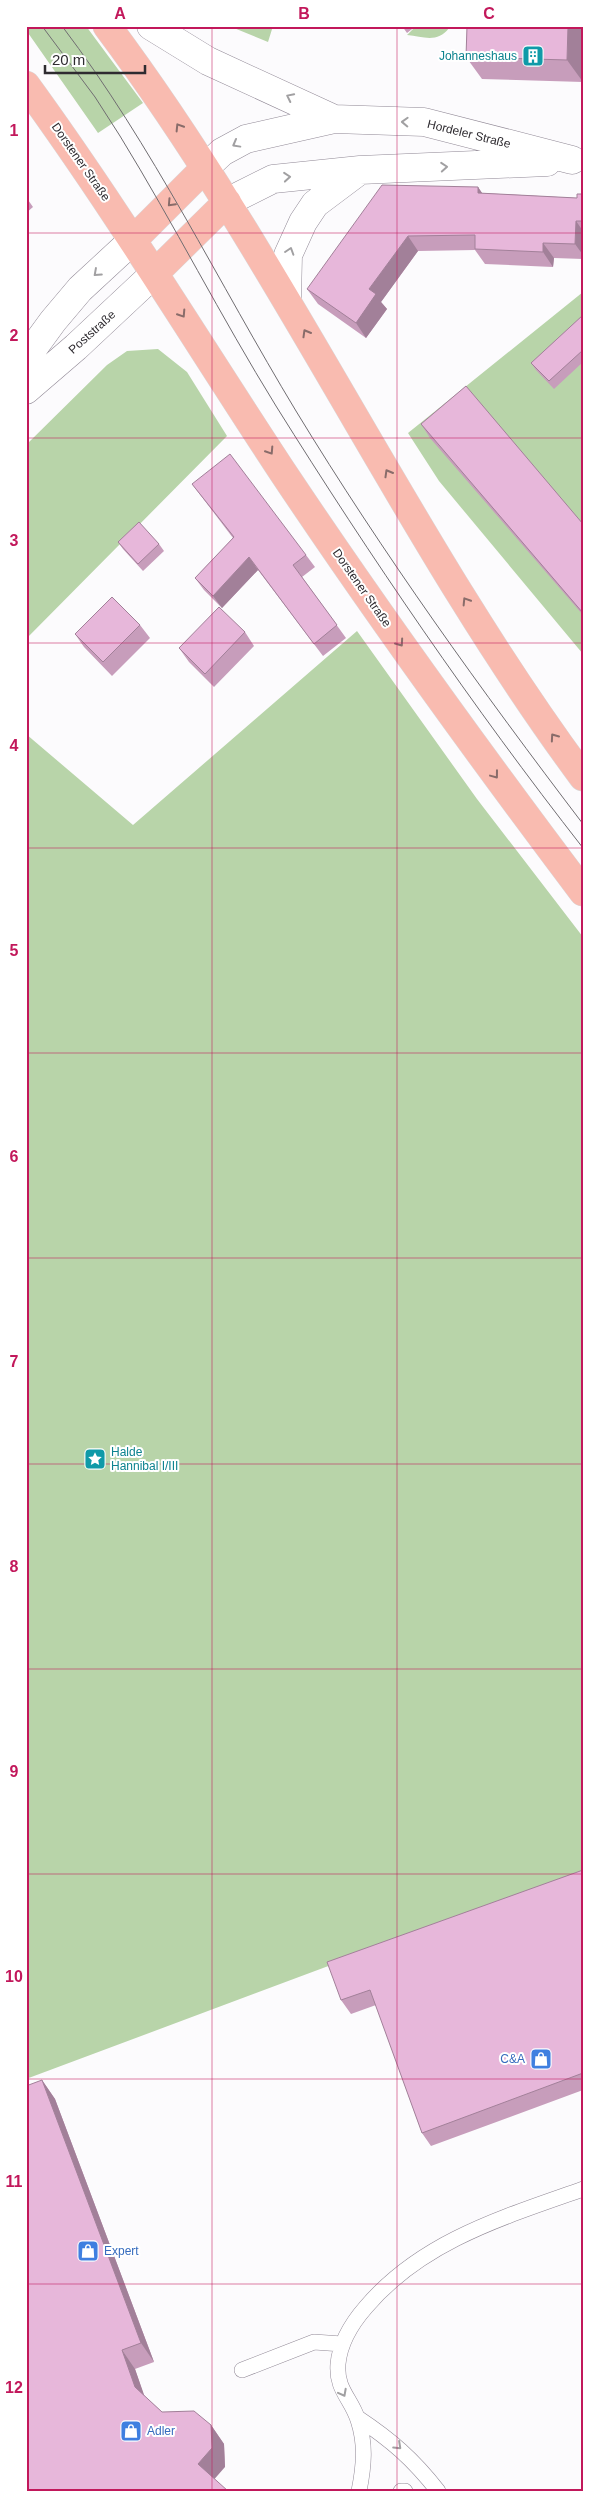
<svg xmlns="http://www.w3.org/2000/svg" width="609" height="2517" font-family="Arial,sans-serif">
<rect width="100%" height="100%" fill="#fcfbfd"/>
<path fill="#b8d4a9" d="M 26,26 L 86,26 L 143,103 L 98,133 L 26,30 Z
M 229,26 L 273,26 L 268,42 Z
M 416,26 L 449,26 L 449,28 C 438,43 424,37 407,35 Z
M 583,292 L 583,654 L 439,481 L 408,433 Z
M 158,349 L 187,372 L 227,436 L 26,639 L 26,445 L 107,365 L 127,351 Z
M 357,631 L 477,799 L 583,937 L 583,1871 L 26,2079 L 26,734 L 133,825 Z"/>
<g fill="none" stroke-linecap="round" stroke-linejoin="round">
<g stroke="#918996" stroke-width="16">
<path id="service" d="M 242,2370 L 314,2342 L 342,2344
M 358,2418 C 391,2440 413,2459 438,2491
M 359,2491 C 364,2466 366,2444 358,2420 C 351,2398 336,2390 338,2364 C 340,2342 352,2323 366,2307 C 422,2241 504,2217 583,2189
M 401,2491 L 405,2491"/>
</g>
<g stroke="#918996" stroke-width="29">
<path id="minor" d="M 151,26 L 208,61 L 334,119
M 205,168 L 222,152 L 246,139 L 334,119 L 424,122 L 572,160
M 227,202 L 273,179 L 360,170 L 547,162
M 287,300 L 288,255 L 303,222 L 315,204 L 359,171"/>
</g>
<g stroke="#918996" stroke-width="29">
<path id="tertiary" d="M 26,358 L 53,321 L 80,289 L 133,240
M 26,390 L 76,347 L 155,273"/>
</g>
<g stroke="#d9d9da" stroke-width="29">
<path id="primary" d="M 107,26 C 285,264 406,538 583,777
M 26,85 C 117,210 197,342 282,471 C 378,615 479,754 583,892
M 133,240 L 205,168
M 155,273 L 227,202"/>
</g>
<use href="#service" stroke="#fff" stroke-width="15"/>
<use href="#minor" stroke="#fff" stroke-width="28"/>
<use href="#tertiary" stroke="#fff" stroke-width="28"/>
<use href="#primary" stroke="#f9bbb0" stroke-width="28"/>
<path stroke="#706d71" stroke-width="1" d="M 42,26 L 95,97 L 120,136 C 174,224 221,317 276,406 C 371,558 472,706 583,848
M 62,26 C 153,146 218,282 296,411 C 383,554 481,690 583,824"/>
</g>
<path fill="#c79dbb" d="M 402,26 L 416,26 L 407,33 Z
M 583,26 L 583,82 L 482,79 L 466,57 Z
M 478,187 L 482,193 L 577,198 L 583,194 L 583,259 L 554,258 L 553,267 L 485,264 L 475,250 L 418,251 L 381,302 L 387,309 L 366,338 L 318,304 L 307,289 Z
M 26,197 L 33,207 L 26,213 Z
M 583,315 L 583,362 L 554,389 L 536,370 L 531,363 Z
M 421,424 L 583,524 L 583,615 L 430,438 Z
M 192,484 L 306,555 L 315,567 L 302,577 L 346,638 L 323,656 L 258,570 L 222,608 L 204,590 L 195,578 L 233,538 Z
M 118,542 L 159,544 L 164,551 L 143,571 L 123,549 Z
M 140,625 L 150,638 L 112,676 L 84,647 L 75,634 Z
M 245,632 L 254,646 L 214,687 L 189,662 L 179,648 Z
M 583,1870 L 583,2090 L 431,2146 L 422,2133 L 376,2005 L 351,2014 L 341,2000 Z
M 42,2080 L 55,2099 L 154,2362 L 135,2369 L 144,2396 L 162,2412 L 211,2425 L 224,2444 L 225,2467 L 26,2491 Z"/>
<path fill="#a28099" d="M 568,26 L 583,26 L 583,82 L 567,60 Z
M 478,187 L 488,202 L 478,193 Z
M 576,221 L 583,231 L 583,255 L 575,244 Z
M 408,236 L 418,251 L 381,302 L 387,309 L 366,338 L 356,323 L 369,289 Z
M 543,243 L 554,258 L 553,267 L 543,252 Z
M 249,557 L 258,570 L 222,608 L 213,596 Z
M 42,2080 L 55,2099 L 154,2362 L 141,2343 Z
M 122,2350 L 135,2369 L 148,2406 L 135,2387 Z
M 211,2425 L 224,2444 L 225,2467 L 211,2483 L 198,2464 Z"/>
<path fill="#e7b7da" stroke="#a28099" d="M 467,26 L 568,26 L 567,60 L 466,57 Z
M 382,185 L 478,187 L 478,193 L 577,198 L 577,194 L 583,194 L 583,221 L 576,221 L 575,244 L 543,243 L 543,252 L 475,249 L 475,235 L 408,236 L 369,289 L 376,294 L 356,323 L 307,289 Z
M 583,315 L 583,350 L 549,381 L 531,363 Z
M 466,386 L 583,524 L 583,613 L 421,424 Z
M 230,454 L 306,555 L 293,565 L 337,625 L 314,644 L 249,557 L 213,596 L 195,578 L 234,537 L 192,484 Z
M 139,522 L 159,544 L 138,564 L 118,542 Z
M 112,597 L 140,625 L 103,662 L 75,634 Z
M 219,607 L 245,632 L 205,674 L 179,648 Z
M 583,1870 L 583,2073 L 422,2133 L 370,1990 L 341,2000 L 327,1962 Z
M 42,2080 L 141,2343 L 122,2350 L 135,2387 L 162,2412 L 194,2411 L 211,2425 L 212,2448 L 198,2464 L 228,2491 L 26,2491 L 26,2086 Z"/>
<defs><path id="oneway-chevron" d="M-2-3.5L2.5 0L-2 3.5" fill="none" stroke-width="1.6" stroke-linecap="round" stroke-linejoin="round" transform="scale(1.25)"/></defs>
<g stroke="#a1a0a2">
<use href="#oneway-chevron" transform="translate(290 97) rotate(-154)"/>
<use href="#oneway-chevron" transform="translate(405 122) rotate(-178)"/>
<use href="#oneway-chevron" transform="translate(236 144) rotate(151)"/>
<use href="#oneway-chevron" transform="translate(444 167) rotate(-4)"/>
<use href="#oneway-chevron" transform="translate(287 177) rotate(-5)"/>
<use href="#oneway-chevron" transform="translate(290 251) rotate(-72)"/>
<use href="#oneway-chevron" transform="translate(97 273) rotate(138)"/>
<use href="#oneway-chevron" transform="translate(343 2393) rotate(62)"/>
<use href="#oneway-chevron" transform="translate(398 2446) rotate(43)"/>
</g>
<g stroke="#896c6a">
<use href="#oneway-chevron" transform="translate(179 127) rotate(-122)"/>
<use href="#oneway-chevron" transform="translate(171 203) rotate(133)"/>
<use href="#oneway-chevron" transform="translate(182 314) rotate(57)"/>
<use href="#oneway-chevron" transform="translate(306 333) rotate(-120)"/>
<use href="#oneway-chevron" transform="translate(270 451) rotate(57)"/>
<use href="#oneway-chevron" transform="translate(388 473) rotate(-120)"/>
<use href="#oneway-chevron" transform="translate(466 601) rotate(-122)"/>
<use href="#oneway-chevron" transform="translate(400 643) rotate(55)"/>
<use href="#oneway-chevron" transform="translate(554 737) rotate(-125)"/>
<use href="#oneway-chevron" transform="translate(495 775) rotate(53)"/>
</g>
<path fill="none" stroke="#c2185b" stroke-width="1" stroke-opacity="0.55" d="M 212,26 L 212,2491M 397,26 L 397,2491M 26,233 L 583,233M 26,438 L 583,438M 26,643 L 583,643M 26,848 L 583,848M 26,1053 L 583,1053M 26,1258 L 583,1258M 26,1464 L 583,1464M 26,1669 L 583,1669M 26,1874 L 583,1874M 26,2079 L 583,2079M 26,2284 L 583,2284"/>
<defs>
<g id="building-square" transform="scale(1.125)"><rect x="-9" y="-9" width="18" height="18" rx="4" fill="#0f9aa8" stroke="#fff"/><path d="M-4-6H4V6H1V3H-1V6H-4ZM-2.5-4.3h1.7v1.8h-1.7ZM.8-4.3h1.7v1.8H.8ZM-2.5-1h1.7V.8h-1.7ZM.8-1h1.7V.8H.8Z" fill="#fff"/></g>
<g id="sight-square" transform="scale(1.125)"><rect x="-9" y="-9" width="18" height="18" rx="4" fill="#0f9aa8" stroke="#fff"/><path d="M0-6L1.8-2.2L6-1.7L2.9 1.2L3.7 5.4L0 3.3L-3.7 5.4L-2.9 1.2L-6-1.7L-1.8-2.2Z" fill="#fff"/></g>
<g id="shop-square" transform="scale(1.125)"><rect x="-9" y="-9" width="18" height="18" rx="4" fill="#3f7fe0" stroke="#fff"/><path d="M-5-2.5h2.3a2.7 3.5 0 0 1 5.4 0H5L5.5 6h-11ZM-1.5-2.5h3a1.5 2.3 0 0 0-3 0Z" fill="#fff"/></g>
</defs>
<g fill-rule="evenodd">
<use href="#building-square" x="533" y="56"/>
<use href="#sight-square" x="95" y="1459"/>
<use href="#shop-square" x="541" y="2059"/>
<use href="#shop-square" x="88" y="2251"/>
<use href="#shop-square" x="131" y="2431"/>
</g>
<g text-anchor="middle" stroke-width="4" stroke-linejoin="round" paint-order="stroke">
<g font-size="12" fill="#0d838f" stroke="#fff" text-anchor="end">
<text x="517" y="60">Johanneshaus</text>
<text x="111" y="1456" text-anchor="start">Halde<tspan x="111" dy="14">Hannibal I/III</tspan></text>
</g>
<g font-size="12" fill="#2e2b30" stroke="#fff">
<text transform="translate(469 134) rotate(14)" y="4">Hordeler Straße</text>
<text transform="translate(81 162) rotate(55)" y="4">Dorstener Straße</text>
<text transform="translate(92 332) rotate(-42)" y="4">Poststraße</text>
<text transform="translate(362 588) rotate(55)" y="4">Dorstener Straße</text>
</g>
<g font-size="12" fill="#366cbe" stroke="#fff" text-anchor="start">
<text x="525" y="2063" text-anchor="end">C&amp;A</text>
<text x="104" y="2255">Expert</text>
<text x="147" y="2435">Adler</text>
</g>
</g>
<rect width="609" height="2517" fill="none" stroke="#ffffff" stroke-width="55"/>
<path d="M45 65v8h100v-8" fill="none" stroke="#2e2b30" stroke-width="2.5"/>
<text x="52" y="65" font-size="15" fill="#2e2b30" stroke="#ffffff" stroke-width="4" paint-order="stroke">20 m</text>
<rect x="28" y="28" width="554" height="2462" fill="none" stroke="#c2185b" stroke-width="2"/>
<g font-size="16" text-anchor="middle" font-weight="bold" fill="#c2185b">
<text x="120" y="19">A</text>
<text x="304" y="19">B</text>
<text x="489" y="19">C</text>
<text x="14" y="136">1</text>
<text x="14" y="341">2</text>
<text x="14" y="546">3</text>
<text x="14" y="751">4</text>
<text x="14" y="956">5</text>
<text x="14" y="1162">6</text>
<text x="14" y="1367">7</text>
<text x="14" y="1572">8</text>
<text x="14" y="1777">9</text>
<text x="14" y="1982">10</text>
<text x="14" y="2187">11</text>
<text x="14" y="2393">12</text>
</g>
</svg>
